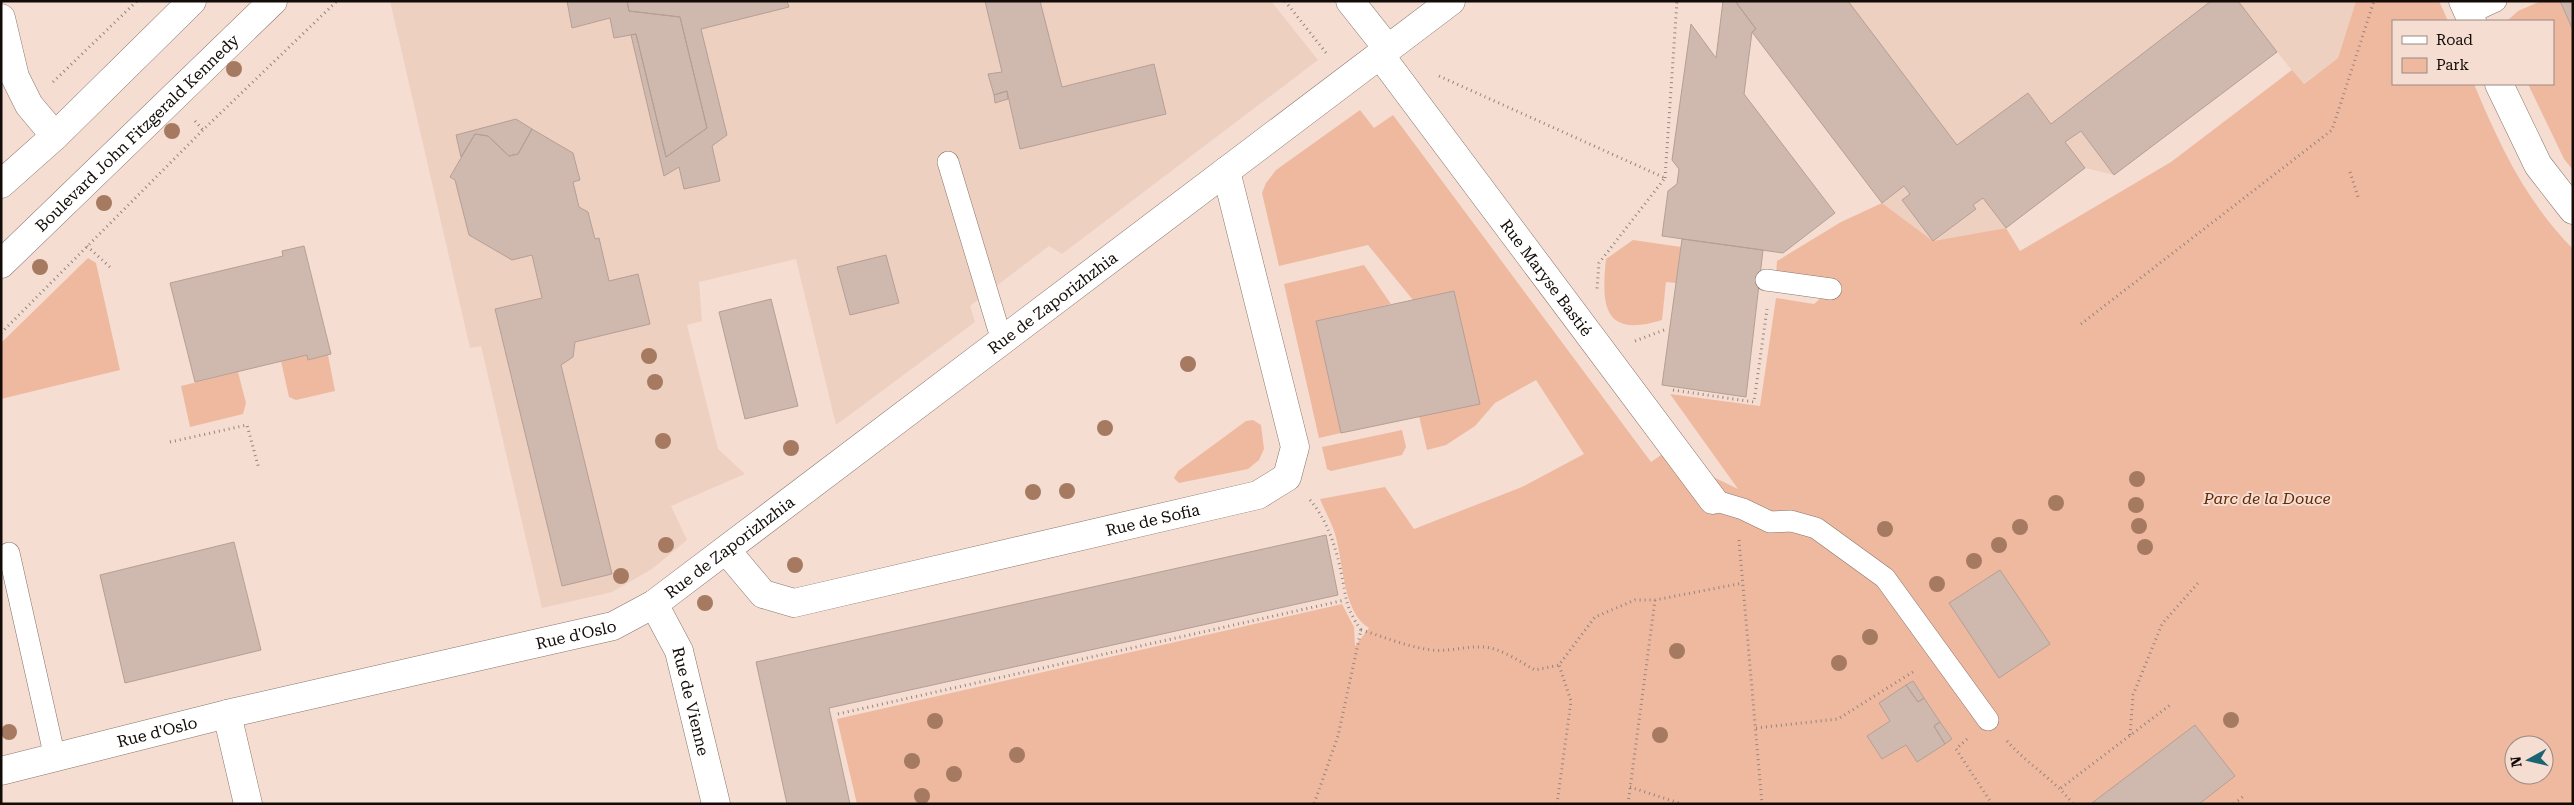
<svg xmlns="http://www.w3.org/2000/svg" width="2574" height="805" font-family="'Roboto Serif',serif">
<rect width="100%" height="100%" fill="#f5ddd2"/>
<path fill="#eed0c1" d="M 390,1 L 1271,1 L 1318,60 L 1062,254 L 1049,246 L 970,306 L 975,322 L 836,425 L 796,259 L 699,282 L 702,321 L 687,325 L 718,449 L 745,474 L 671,506 L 687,540 L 652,569 L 612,592 L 542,608 L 481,346 L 470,348 Z
M 1735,1 L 2356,1 L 2338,58 L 2303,84 L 2277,52 L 2114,175 L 2085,168 L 2006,228 L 1933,241 L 1882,203 L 1752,32 Z"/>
<path fill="#efb9a0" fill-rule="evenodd" d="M 2356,1 L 2439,1 L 2448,21 L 2393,21 L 2393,84 L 2474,84 C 2500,146 2525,200 2573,249 L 2573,804 L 857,804 L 837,719 L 1342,604 L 1354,627 L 1355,646 L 1369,628 C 1341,612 1344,556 1333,528 C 1329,518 1324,509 1320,499 L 1385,487 L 1414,529 L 1522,487 L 1584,454 L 1536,380 L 1495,403 L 1475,426 L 1446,445 L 1427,450 L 1419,416 L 1479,403 L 1454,291 L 1413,300 L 1368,245 L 1279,266 L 1262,193 L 1266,183 L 1276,170 L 1360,110 L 1374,128 L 1393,115 L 1651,462 L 1664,453 L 1738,489 L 1670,394 L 1760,406 L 1776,298 L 1814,304 L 1836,285 L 1776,277 L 1777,261 L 1841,222 L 1882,203 L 1933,241 L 2006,228 L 2020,251 L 2171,162 L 2292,70 L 2304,84 L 2338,58 ZM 2514,745 L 2544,745 L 2544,775 L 2514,775 Z
M 2541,1 L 2560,1 L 2573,30 L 2573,170 L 2564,159 L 2528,84 L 2553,84 L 2553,21 L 2507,21 L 2518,11 Z
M 1633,240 L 1681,247 L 1676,283 L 1666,282 L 1662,320 C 1604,338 1601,307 1606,259 Z
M 88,258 L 96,263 L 120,370 L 1,399 L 1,343 Z
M 1364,265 L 1391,304 L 1316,321 L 1341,433 L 1319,438 L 1284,284 Z
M 307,355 L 309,360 L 328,355 L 335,391 L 296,400 L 289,397 L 281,361 Z
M 238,372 L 246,403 L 243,414 L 190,427 L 181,386 Z
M 1253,420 L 1261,425 L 1264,449 L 1259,460 L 1248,469 L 1179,483 L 1174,478 L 1178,471 L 1246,421 Z
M 1402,430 L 1406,447 L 1402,455 L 1331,471 L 1327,469 L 1322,447 Z"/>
<path fill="#cfb8ad" stroke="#b59f95" d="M 567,1 L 627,1 L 629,11 L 680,17 L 707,128 L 666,157 L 636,34 L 614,38 L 610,18 L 572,28 Z
M 627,1 L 787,1 L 789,7 L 701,29 L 727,135 L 712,146 L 720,181 L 684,189 L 679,167 L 664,176 L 631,35 L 636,34 L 666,157 L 707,128 L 680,17 L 629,11 Z
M 985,1 L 1040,1 L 1062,87 L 1154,64 L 1166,114 L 1020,149 L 1007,91 L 994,95 L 988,74 L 1002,72 Z
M 1723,1 L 1735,1 L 1756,29 L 1752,32 L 1744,94 L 1835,213 L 1783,253 L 1662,236 L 1668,191 L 1677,184 L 1679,169 L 1672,160 L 1691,24 L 1716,58 Z
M 1735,1 L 1848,1 L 1957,145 L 2028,93 L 2051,124 L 2211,1 L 2238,1 L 2277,52 L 2114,175 L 2081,131 L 2065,142 L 2085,168 L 2006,228 L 1983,198 L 1973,205 L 1976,209 L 1933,241 L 1902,200 L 1910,194 L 1904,186 L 1882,203 L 1752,32 L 1756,29 Z
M 2560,1 L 2573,1 L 2573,30 Z
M 1007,91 L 1008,99 L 995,103 L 994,95 Z
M 516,119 L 532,129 L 518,154 L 509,156 L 488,136 L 475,134 L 461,157 L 456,135 Z
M 532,129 L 573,153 L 580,180 L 573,182 L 579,207 L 588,212 L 595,239 L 599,238 L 609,281 L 638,274 L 650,324 L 575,342 L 573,357 L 561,365 L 612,574 L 562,586 L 495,309 L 542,298 L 532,255 L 512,260 L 469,235 L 455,180 L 450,177 L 475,134 L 488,136 L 509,156 L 518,154 Z
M 1682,239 L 1763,250 L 1746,397 L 1662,385 Z
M 304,246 L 331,354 L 308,360 L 307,355 L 195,382 L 170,283 L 283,256 L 282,251 Z
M 886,255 L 899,303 L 850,315 L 837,267 Z
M 1454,291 L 1480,404 L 1341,433 L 1316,321 Z
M 771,299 L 798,406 L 745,419 L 719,312 Z
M 1326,535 L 1338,595 L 829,708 L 850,804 L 787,804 L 756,662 Z
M 234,542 L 261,650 L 125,683 L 100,575 Z
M 2000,570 L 2050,644 L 1999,678 L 1949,603 Z
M 1913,681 L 1924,698 L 1918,702 L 1906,685 Z
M 1906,685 L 1918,702 L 1924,698 L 1940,722 L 1934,726 L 1945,744 L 1917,762 L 1906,745 L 1882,759 L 1867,736 L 1890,721 L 1879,703 Z
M 1940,722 L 1952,739 L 1945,744 L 1934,726 Z
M 2195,725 L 2235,776 L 2199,804 L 2092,803 Z"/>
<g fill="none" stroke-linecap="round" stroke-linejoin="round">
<g stroke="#89746a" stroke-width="22">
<path id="lane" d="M 2468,14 L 2496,1
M 948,162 L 1002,341
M 1766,280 L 1831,289
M 1713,500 L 1743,509 L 1770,522 L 1791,521 L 1816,528 L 1885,578 L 1988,720
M 9,553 L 55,758"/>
</g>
<g stroke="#89746a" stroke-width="29">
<g id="street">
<path d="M 1350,1 L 1388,49"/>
<path d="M 2463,1 L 2472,21"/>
<path d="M 1,18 L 15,77 L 29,105 L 55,136"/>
<path id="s1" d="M 1380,55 L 1713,500"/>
<path d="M 2499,84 L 2538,165 L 2573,210"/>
<path id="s2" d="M 726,550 L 763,594 L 794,603 L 1258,495 L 1287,477 L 1295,447 L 1226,171"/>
<path id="s3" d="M 654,604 L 679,651 L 716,804"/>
<path d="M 227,714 L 248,804"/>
<path id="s4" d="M 1,771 L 227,714 L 613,626 L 654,604 L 1451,1"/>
</g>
</g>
<g stroke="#89746a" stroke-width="29">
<g id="primary">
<path d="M 1,184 L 55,136 L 192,1"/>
<path id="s5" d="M 1,264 L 273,1"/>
</g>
</g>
<path stroke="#95847c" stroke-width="3" stroke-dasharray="1 4" stroke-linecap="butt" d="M 1285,1 L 1327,54
M 1439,76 L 1665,178 L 1599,263 L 1597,289
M 53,82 L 137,1
M 195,121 L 203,130
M 2350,172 L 2359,200
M 1665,178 L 1677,1
M 87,246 L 112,269
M 2081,324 L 2332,130 L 2374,1
M 1,333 L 203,130 L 337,1
M 1635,341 L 1664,330
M 1673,390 L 1754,402 L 1767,309
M 170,442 L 247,425 L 259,469
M 1310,500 C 1327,520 1336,547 1341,572 C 1347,599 1344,605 1361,630 L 1338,736 L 1314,804
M 1739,540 L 1762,804
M 1361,630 C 1385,637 1407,647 1432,650 C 1449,652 1465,646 1482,647 C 1500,647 1520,662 1535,670 L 1559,665 L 1595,617 L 1635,600 L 1655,600 L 1743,583
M 838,714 L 1345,600
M 1756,728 L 1838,719 L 1916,670
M 2130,735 L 2133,695 L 2162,624 L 2199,582
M 1967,739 L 1956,749 L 1992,804
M 2007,741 C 2027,764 2054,779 2073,804
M 1630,787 L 1682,804
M 2061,788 L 2170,705
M 1557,804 L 1571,701 L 1559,665
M 1628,804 L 1655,600
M 2234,804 L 2245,795"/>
<use href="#lane" stroke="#fff" stroke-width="21"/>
<use href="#street" stroke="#fff" stroke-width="28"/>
<use href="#primary" stroke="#fff" stroke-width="28"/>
</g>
<g fill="#a57a60">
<circle cx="234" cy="69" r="8"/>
<circle cx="172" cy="131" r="8"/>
<circle cx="104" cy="203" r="8"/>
<circle cx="40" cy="267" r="8"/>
<circle cx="649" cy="356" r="8"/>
<circle cx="1188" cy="364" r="8"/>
<circle cx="655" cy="382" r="8"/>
<circle cx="1105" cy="428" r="8"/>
<circle cx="663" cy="441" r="8"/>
<circle cx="791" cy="448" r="8"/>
<circle cx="2137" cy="479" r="8"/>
<circle cx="1067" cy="491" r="8"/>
<circle cx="1033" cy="492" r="8"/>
<circle cx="2056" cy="503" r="8"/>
<circle cx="2136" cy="505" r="8"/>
<circle cx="2139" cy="526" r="8"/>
<circle cx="2020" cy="527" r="8"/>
<circle cx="1885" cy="529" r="8"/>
<circle cx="666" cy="545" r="8"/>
<circle cx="1999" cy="545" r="8"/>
<circle cx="2145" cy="547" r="8"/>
<circle cx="1974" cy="561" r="8"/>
<circle cx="795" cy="565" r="8"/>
<circle cx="621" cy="576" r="8"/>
<circle cx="1937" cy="584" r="8"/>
<circle cx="705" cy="603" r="8"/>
<circle cx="1870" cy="637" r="8"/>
<circle cx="1677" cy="651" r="8"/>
<circle cx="1839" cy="663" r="8"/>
<circle cx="2231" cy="720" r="8"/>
<circle cx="935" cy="721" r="8"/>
<circle cx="9" cy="732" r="8"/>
<circle cx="1660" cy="735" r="8"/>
<circle cx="1017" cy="755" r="8"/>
<circle cx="912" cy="761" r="8"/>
<circle cx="954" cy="774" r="8"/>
<circle cx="922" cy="796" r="8"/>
</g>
<g text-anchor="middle" stroke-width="4" stroke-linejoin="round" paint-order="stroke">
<g font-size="16" fill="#120b07" stroke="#f5ddd2">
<text dy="6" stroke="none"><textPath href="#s5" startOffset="189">Boulevard John Fitzgerald Kennedy</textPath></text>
<text dy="6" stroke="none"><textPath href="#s1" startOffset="278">Rue Maryse Bastié</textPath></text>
<text dy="6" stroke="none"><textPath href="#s4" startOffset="1175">Rue de Zaporizhzhia</textPath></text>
<text dy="6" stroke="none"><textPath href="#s2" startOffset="458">Rue de Sofia</textPath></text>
<text dy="6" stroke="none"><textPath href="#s4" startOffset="770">Rue de Zaporizhzhia</textPath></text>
<text dy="6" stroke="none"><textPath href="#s4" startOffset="591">Rue d'Oslo</textPath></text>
<text dy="6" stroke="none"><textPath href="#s3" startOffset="105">Rue de Vienne</textPath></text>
<text dy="6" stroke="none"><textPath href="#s4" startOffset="161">Rue d'Oslo</textPath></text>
</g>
<g font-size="16" font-style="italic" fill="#642903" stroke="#f5ddd2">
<text x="2267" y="504">Parc de la Douce</text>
</g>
</g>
<rect width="2574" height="805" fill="none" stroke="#120b07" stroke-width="5"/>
<rect x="2392" y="20" width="162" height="65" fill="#f5ddd2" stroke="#9a8981"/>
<rect x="2402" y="36" width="25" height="8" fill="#ffffff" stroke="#9a8981"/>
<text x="2436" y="45" font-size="15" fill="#120b07">Road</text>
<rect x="2402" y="58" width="25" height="15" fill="#efb9a0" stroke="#9a8981"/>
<text x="2436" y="70" font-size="15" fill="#120b07">Park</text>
<g transform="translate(2529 760) rotate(262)"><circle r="24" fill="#f5ddd2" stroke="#9a8981"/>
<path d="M0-4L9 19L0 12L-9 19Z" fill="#1c6473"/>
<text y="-8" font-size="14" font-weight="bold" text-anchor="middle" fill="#120b07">N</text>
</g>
</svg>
